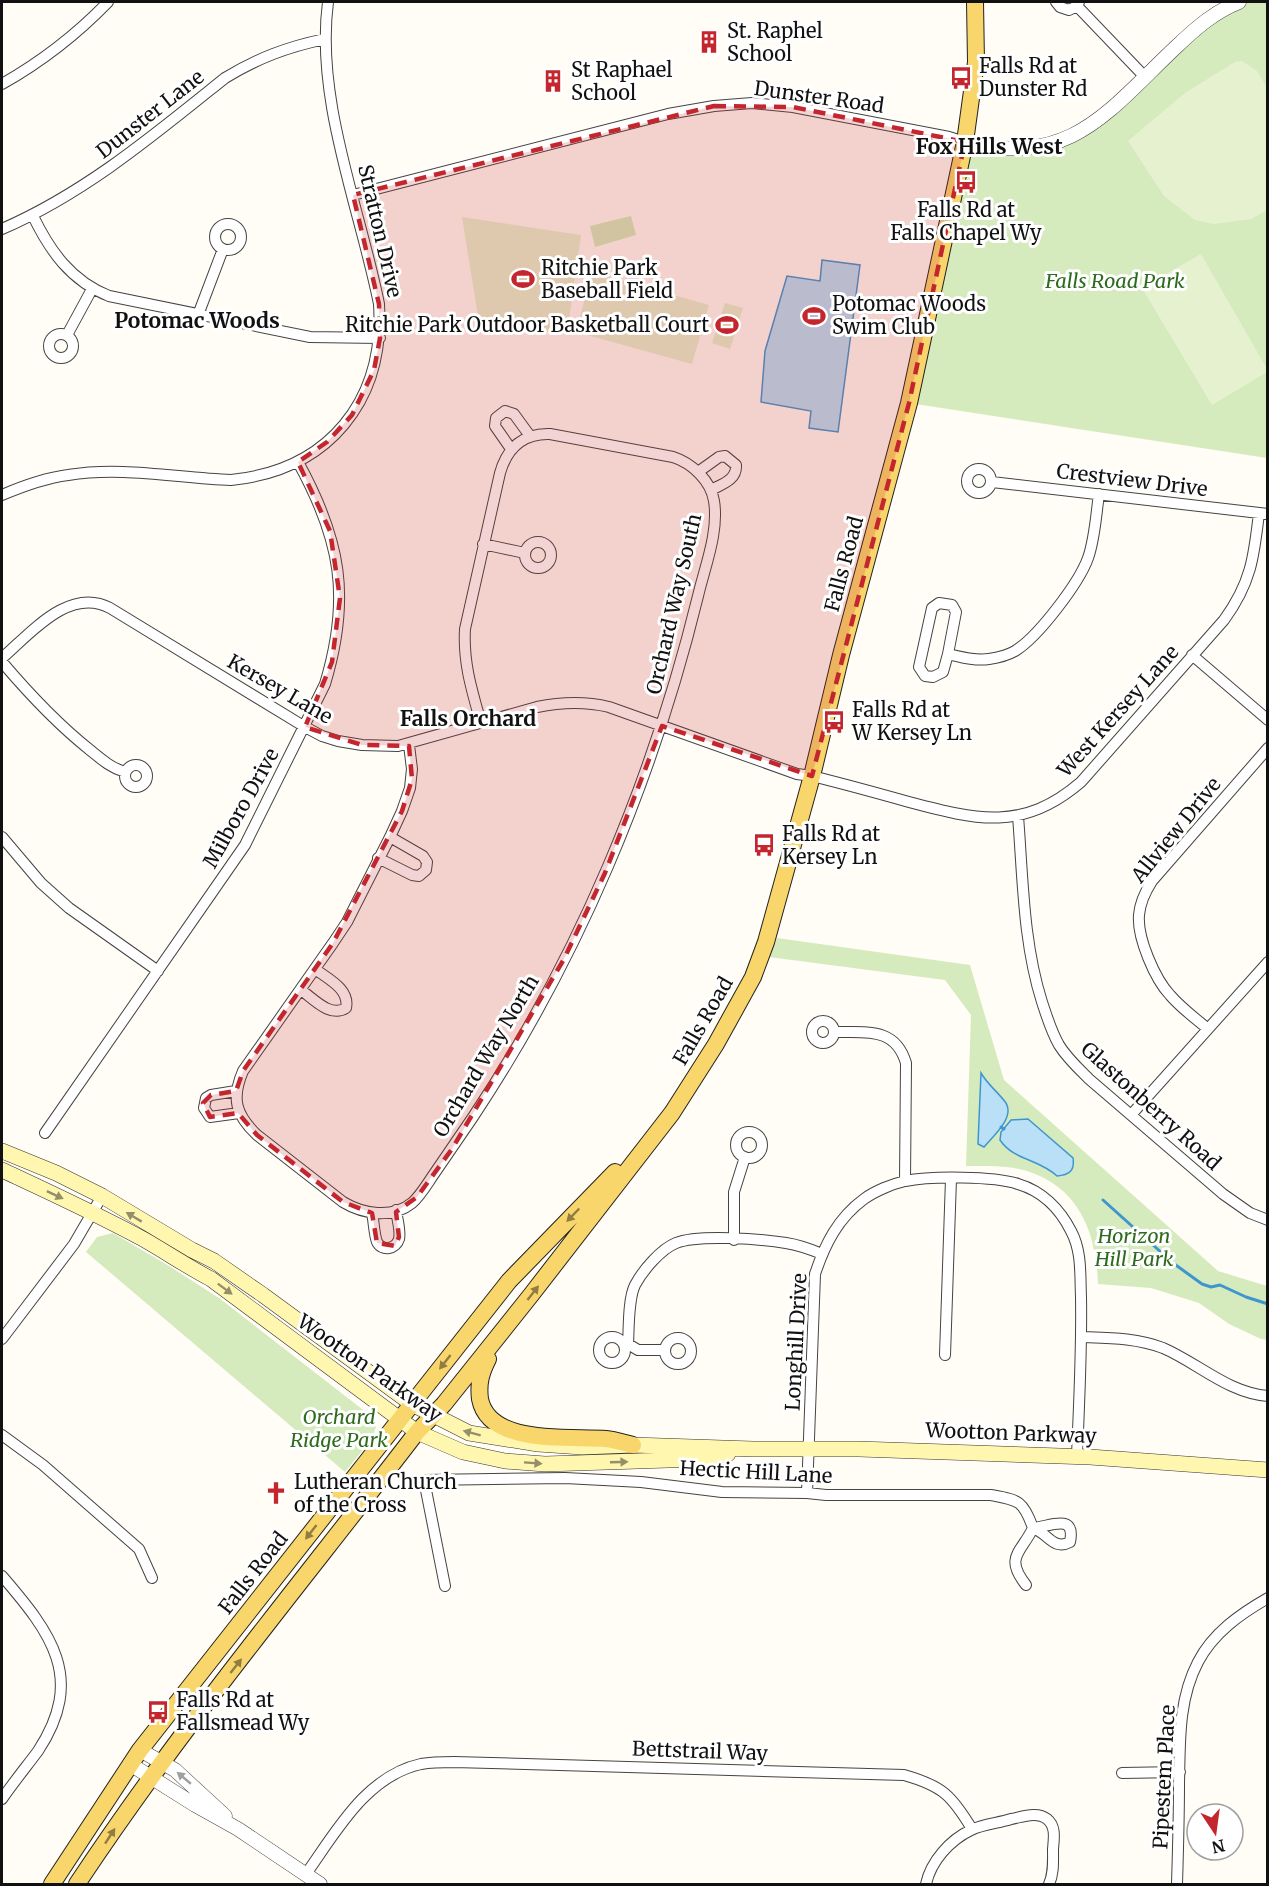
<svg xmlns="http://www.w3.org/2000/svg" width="1269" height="1886" font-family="Merriweather,serif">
<rect width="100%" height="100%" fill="#fffdf5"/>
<path fill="#d5ebbd" d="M 1239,2 L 1267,2 L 1267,458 L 909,403 L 965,142 L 1008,149 L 1078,132 Z
M 631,216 L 636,235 L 595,247 L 590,226 Z
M 777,938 L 970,965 L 1004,1080 L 1218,1271 L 1267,1286 L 1267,1340 L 1261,1339 L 1229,1324 L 1199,1303 L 1151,1288 L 1098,1284 C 1096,1233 1080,1188 1027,1171 C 1008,1165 986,1166 966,1166 L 971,1015 L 945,980 L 769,957 Z
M 113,1233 L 169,1266 L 219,1298 L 371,1416 L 376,1427 L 371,1440 L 345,1472 L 86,1252 L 97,1237 Z"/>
<path fill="#e6f2cf" d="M 1242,61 L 1257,71 L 1267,88 L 1267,210 L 1251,219 L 1214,224 L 1195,220 L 1164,196 L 1128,141 L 1185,93 L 1235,62 Z
M 462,217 L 581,235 L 567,334 L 479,323 Z
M 1201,254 L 1267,369 L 1267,372 L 1212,405 L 1142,288 Z
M 592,272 L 709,305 L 692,364 L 576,332 Z
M 725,303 L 743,308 L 730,349 L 712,343 Z"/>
<path fill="#b9e0f7" stroke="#3f96cf" stroke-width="1.5" d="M 822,260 L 860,265 L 838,432 L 809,428 L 811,411 L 761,402 L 765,351 L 787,276 L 820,281 Z
M 981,1073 C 988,1085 998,1092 1006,1103 C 1015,1118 992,1137 984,1147 L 978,1144 Z
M 1028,1119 L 1073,1158 C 1075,1171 1069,1175 1057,1176 C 1039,1159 1013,1160 1000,1140 L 1001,1132 L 1011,1120 Z"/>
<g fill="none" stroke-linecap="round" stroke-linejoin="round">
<path stroke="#3f96cf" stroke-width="3" d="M 1001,1127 L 1004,1129
M 1103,1200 L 1173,1263 L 1202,1284 L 1211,1287 L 1220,1285 L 1246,1297 L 1268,1304"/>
<g stroke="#444" stroke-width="12">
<path id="minor" d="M 1056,2 L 1060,7 L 1069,10 L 1077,6 L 1079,2
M 1077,6 L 1145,77
M 2,84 C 41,62 77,34 108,2
M 353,195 L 668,114 L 714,106 L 752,103 L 793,107 L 949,137 L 965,142
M 33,216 C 50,251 71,281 109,296 L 310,337 L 380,338
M215 237a13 13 0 1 1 26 0a13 13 0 1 1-26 0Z
M 2,229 C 85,193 154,135 225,78 C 258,58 287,47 325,39
M 198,315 L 223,249
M49 346a12 12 0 1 1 24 0a12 12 0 1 1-24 0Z
M 67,335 L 92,289
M 511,449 L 495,426 L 496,418 L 505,411 L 514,414 L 530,436
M967 481a12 12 0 1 1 24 0a12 12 0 1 1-24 0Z
M 698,472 L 719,457 L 725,456 L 736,465 C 737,480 722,484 711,490
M 992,482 L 1268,514
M 2,495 C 23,486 45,478 68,475 C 122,466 177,478 231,480 C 329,470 385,401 379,304 C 360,208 315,100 328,2
M525 555a13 13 0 1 1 26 0a13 13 0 1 1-26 0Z
M 483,544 L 525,553
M 948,654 L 956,612 L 952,605 L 939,603 L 932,608 L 919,667 L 925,676 L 933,677 L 943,672 L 948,654 C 961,657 975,661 989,659 C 996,658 1008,655 1015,651 C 1038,637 1079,583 1088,558 C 1095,538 1096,515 1099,494
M 1192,655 L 1268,720
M 2,658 C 30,634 69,586 110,608 L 305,727 L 322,736 L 338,741 L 362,745 L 398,746 L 537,707 C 562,702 584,701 609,707 L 797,774 L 812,776 C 844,784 877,793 909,802 C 977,820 1023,832 1081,782 L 1224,620 C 1251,583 1254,557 1259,513
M 2,662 C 30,695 56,723 90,750 C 101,759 111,768 125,772
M 409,745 L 412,769 L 410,788 L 402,811 L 390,837 L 347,922 L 333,943 L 243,1071 C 231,1099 236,1115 257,1135 L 343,1202 C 363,1214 392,1219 412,1203 C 421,1195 427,1184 434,1174 C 447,1155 460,1136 473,1117 C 578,959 653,780 698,596 C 705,566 719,532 714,501 C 711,481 692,463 673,457 L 550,434 C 523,433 507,448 500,473 L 465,629 C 463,663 472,691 481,723
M125 776a11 11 0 1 1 22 0a11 11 0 1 1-22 0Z
M 1018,816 C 1023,879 1023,942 1042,1002 C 1047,1017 1051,1031 1059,1045 C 1067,1058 1078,1068 1089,1079 L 1223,1194 L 1250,1213 L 1268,1220
M 2,837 L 41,883 L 69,908 L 158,971
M 378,858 L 412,875 L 419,876 L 426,870 L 427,862 L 423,856 L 390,837
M 301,990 C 314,999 330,1018 346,1008 C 350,989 328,979 315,969
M812 1032a11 11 0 1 1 22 0a11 11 0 1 1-22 0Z
M 1208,1029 C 1195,1018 1181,1008 1170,995 C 1155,979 1137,938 1139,915 C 1140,902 1145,892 1152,881 L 1268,748
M 834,1032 C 865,1033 895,1026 906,1063 L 905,1181
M 236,1091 L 211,1095 L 206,1098 L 204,1108 L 210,1117 L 239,1113
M 1131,1115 L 1268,962
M736 1145a13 13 0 1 1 26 0a13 13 0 1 1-26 0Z
M 45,1133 L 245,845 L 325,684 C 351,598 341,540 298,462
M 372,1213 C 374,1222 374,1234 377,1242 C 382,1252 396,1249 399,1239 C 401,1231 397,1219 396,1210
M 734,1240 L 734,1192 L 745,1157
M 1082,1337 C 1110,1338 1137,1338 1163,1348 C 1198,1363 1228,1393 1268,1396
M599 1350a13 13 0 1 1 26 0a13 13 0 1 1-26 0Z
M665 1351a13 13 0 1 1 26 0a13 13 0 1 1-26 0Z
M 2,1339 L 74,1244 L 102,1196
M 665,1350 L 638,1350 L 628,1344 C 629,1328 628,1299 635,1285 C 643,1270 661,1249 676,1243 C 698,1234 762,1239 786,1243 C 799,1245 810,1249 822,1254
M 945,1355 L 951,1179
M 2,1435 L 43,1465 L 139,1549 L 152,1578
M 807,1493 L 815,1274 C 825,1244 838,1218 864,1199 C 875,1191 892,1184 905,1181 C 930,1176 995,1176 1018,1184 C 1042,1191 1060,1209 1071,1231 C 1082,1251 1080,1275 1081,1297 C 1082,1350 1079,1403 1077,1456
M 2,1576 C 51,1633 86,1678 38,1751 C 26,1767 13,1783 2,1799
M 445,1586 L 424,1480 L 565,1478 L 641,1482 L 722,1492 L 807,1493 L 826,1495 L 991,1495 C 1018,1500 1023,1500 1033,1528 C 1049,1527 1076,1512 1070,1542 C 1053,1551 1048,1533 1033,1528 C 1021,1553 1004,1557 1026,1585
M 1122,1773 L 1180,1772
M 306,1874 C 336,1832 366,1776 421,1764 C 432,1762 444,1762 454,1762 L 904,1775 C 943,1786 952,1796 972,1829
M 926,1884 C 931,1861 950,1840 971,1830 C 983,1824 999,1823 1011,1819 C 1022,1817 1037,1811 1047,1819 C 1056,1826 1054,1838 1053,1849 C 1053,1861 1054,1873 1049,1884
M 1177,1884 C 1178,1851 1179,1817 1179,1784 C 1180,1743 1178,1700 1198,1662 C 1213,1633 1240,1614 1268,1598"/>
</g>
<g stroke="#444" stroke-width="15">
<path id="tertiary" d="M 965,142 C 1071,168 1107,112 1176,47 C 1196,28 1214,12 1239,2
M 140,1750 L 175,1770 L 225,1816
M 130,1764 L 195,1805 L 238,1829 L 320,1884"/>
</g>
<g stroke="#333" stroke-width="16">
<path id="secondary" d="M 2,1151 L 56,1173 L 102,1196 L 192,1250 L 214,1261 L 263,1295 L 412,1404 L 469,1433 L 538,1444 L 582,1447 L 633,1445 L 753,1449 L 859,1449 L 1090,1457 L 1268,1470
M 2,1170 C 49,1192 97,1214 143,1239 C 166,1252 188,1267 211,1279 L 417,1432 L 463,1452 L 505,1461 L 545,1464 L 699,1459 L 728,1454"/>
</g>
<g stroke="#222" stroke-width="18">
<path id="primary" d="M 488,1359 C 481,1373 478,1383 480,1399 C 489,1446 570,1436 606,1439 C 615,1440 624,1443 633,1445
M 52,1884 L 140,1750 L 412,1404 L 509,1281 L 615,1172
M 77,1884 C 181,1727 302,1582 417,1432 L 444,1404 L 531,1295 L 672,1113 L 716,1044 L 753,977 L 766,942 L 812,776 L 841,655 L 909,403 L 965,142 L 976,62 L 975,2"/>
</g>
<use href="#minor" stroke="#fff" stroke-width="10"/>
<use href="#tertiary" stroke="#fff" stroke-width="14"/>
<use href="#secondary" stroke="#fff6b0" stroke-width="15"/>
<use href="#primary" stroke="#f9d66b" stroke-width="16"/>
</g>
<defs><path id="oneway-solid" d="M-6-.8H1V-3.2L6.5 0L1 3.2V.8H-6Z" transform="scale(1.5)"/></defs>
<g fill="#948f68">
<use href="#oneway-solid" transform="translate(55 1195) rotate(25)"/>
<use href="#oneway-solid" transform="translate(134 1217) rotate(-149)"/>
<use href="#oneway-solid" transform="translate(225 1289) rotate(37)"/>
<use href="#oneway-solid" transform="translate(472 1433) rotate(-165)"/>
<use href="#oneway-solid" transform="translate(619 1462) rotate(-2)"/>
<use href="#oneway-solid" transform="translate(533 1463) rotate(4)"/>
</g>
<g fill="#917d42">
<use href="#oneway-solid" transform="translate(573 1215) rotate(134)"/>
<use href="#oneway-solid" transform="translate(533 1293) rotate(-52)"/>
<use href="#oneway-solid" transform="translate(445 1362) rotate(128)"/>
<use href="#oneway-solid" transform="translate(311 1532) rotate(128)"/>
<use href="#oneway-solid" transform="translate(236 1666) rotate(-52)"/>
<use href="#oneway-solid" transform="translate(110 1836) rotate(-57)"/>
</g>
<use fill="#a0a0a0" href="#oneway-solid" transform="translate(184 1778) rotate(-140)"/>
<path fill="#c4262e" fill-opacity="0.2" stroke="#c4262e" stroke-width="4.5" stroke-dasharray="12 8" stroke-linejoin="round" d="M 714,106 L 793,107 L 965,142 L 909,403 L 812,776 L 662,726 L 605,873 L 564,959 L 452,1149 L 417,1197 L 396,1212 L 399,1237 L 395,1246 L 377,1243 L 372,1213 L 343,1202 L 257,1135 L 238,1113 L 210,1117 L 203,1103 L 211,1095 L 236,1091 L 243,1071 L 333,943 L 402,811 L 412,779 L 409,746 L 362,745 L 305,727 L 332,662 L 340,598 L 330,531 L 298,462 L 327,442 L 352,415 L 374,370 L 380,338 L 379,304 L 353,195 Z"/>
<defs>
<g id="building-bare" transform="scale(1.8)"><path d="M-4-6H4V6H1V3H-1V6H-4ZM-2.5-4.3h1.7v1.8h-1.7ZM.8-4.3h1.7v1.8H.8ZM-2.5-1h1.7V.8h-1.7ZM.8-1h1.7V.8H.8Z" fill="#c4262e" stroke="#fff" stroke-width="2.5" paint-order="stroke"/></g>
<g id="bus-bare" transform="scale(1.8)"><path d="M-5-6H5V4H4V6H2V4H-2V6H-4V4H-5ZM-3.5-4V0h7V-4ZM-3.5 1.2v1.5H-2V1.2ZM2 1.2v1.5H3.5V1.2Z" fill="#c4262e" stroke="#fff" stroke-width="2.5" paint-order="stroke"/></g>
<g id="stadium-bare" transform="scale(1.8)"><path d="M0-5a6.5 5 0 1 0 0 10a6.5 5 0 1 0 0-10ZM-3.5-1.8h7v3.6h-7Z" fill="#c4262e" stroke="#fff" stroke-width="2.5" paint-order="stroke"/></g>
<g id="church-bare" transform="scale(1.8)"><path d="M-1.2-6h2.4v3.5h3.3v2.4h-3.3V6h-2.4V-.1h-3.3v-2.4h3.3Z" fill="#c4262e" stroke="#fff" stroke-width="2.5" paint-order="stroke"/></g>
</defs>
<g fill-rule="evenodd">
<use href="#building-bare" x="709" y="42"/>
<use href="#bus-bare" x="961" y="78"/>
<use href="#building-bare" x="553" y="81"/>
<use href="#bus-bare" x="966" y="182"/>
<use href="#stadium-bare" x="523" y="279"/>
<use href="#stadium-bare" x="814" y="316"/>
<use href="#stadium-bare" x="727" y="325"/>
<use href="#bus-bare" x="834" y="722"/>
<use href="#bus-bare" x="764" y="845"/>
<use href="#church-bare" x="276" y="1493"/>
<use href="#bus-bare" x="158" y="1712"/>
</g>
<g text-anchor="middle" stroke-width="6" stroke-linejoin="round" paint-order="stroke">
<g font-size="20" fill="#111" stroke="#fff" text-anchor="start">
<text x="727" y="38">St. Raphel<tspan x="727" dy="23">School</tspan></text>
<text x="979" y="73">Falls Rd at<tspan x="979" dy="23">Dunster Rd</tspan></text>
<text x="571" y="77">St Raphael<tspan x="571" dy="23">School</tspan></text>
<text x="966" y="217" text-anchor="middle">Falls Rd at<tspan x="966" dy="23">Falls Chapel Wy</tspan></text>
<text x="541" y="275">Ritchie Park<tspan x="541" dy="23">Baseball Field</tspan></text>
<text x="832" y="311">Potomac Woods<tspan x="832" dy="23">Swim Club</tspan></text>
<text x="709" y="332" text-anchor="end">Ritchie Park Outdoor Basketball Court</text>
<text x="852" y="717">Falls Rd at<tspan x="852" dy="23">W Kersey Ln</tspan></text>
<text x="782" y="841">Falls Rd at<tspan x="782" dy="23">Kersey Ln</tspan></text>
<text x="294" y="1489">Lutheran Church<tspan x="294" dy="23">of the Cross</tspan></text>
<text x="176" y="1707">Falls Rd at<tspan x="176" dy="23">Fallsmead Wy</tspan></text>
</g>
<g font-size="20" fill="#111" stroke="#fff">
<text transform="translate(819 97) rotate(8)" y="7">Dunster Road</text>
<text transform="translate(150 114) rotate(-38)" y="7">Dunster Lane</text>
<text transform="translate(380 231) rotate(77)" y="7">Stratton Drive</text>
<text transform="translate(1132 480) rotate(7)" y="7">Crestview Drive</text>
<text transform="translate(844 564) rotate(-75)" y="7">Falls Road</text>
<text transform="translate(674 604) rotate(-77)" y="7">Orchard Way South</text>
<text transform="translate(280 689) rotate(30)" y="7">Kersey Lane</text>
<text transform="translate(1118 711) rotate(-48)" y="7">West Kersey Lane</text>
<text transform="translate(241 808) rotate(-61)" y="7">Milboro Drive</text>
<text transform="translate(1176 830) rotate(-51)" y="7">Allview Drive</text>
<text transform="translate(703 1021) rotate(-60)" y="7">Falls Road</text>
<text transform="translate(486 1056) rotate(-59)" y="7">Orchard Way North</text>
<text transform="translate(1151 1106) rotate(42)" y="7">Glastonberry Road</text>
<text transform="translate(796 1342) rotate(-87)" y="7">Longhill Drive</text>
<text transform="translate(370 1368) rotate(35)" y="7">Wootton Parkway</text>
<text transform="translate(1011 1433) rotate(2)" y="7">Wootton Parkway</text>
<text transform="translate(756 1472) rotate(3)" y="7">Hectic Hill Lane</text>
<text transform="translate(253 1573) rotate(-52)" y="7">Falls Road</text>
<text transform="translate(700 1751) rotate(2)" y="7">Bettstrail Way</text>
<text transform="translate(1164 1777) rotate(-87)" y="7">Pipestem Place</text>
</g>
<g font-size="20" font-style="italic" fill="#2f6b1f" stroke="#fff">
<text x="1115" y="288">Falls Road Park</text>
<text x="1134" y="1243">Horizon<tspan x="1134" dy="23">Hill Park</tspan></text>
<text x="339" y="1424">Orchard<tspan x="339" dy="23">Ridge Park</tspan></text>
</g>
<g font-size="21" font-weight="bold" fill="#111" stroke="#fff">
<text x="989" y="154">Fox Hills West</text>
<text x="197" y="328">Potomac Woods</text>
<text x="468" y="726">Falls Orchard</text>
</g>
</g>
<rect width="1269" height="1886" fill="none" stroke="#111111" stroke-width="6"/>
<g transform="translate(1215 1832) rotate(167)"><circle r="28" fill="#ffffff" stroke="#a0a0a0" stroke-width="1.5"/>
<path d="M0-4.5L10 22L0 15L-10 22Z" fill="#c4262e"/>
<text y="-9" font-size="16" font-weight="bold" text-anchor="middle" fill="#111111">N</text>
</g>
</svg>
